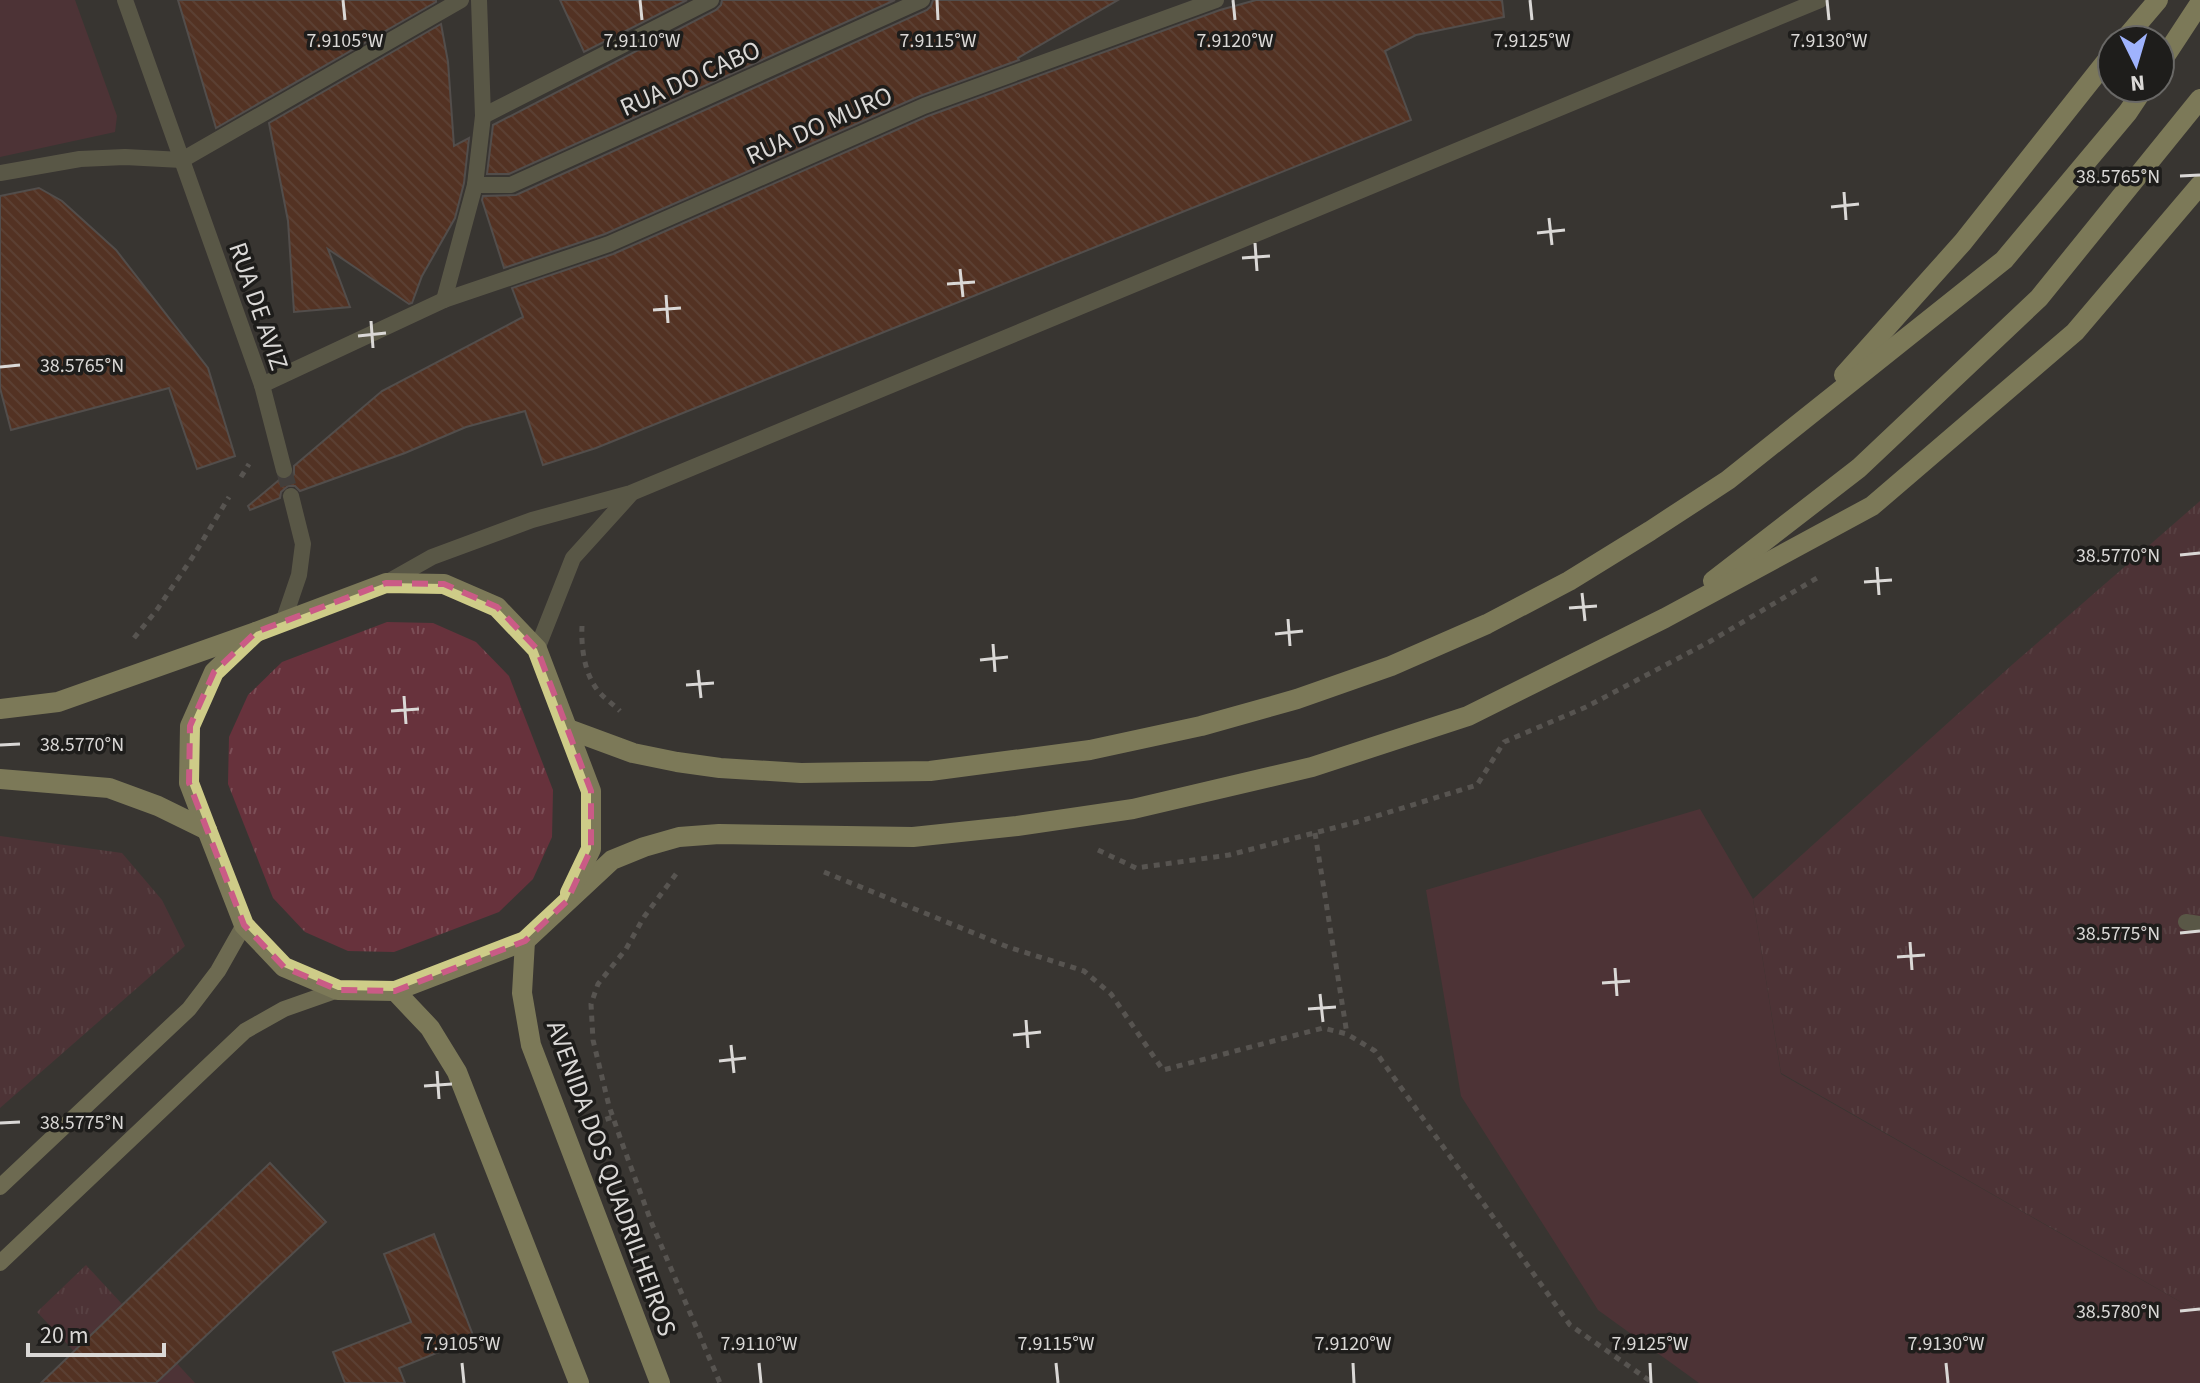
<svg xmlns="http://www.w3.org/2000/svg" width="2200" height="1383" font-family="'Source Sans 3',sans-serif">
<defs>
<pattern id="grass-tufts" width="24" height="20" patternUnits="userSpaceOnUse" patternTransform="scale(2)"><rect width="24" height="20" fill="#67323c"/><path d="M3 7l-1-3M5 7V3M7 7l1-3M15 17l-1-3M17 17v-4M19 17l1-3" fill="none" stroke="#7c4f57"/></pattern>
<pattern id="building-back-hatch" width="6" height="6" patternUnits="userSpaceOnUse" patternTransform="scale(2)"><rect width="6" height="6" fill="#733013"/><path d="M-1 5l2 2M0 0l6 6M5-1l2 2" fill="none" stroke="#864d35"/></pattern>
</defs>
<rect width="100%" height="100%" fill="#383532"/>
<!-- grass -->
<g fill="url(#grass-tufts)">
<path d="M2200,501V1313L1781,1073L1753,899L2013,664Z"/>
<path d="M387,622L433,623L476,642L509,676L553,790L552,837L533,879L499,912L394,952L348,951L305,932L273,898L228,784L229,737L248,695L282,662Z"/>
<path d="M0,836L122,853L162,900L185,946L0,1108Z"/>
<path d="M86,1265L195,1383H104L37,1312Z"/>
</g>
<!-- garden -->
<g fill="#67323c">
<path d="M0,0H75L117,116L115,132L0,157Z"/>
<path d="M1700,809L1753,899L1781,1074L2200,1313V1383H1699L1598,1310L1461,1096L1426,890Z"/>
</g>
<!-- building -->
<g fill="url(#building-back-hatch)" stroke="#716c6a" stroke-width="2">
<path d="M178,0H436V2L216,128Z"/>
<path d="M560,0H687L584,52Z"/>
<path d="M722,0H895L509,174H487L493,125L716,10L721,5Z"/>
<path d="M933,0H1118L1018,58L1019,60L920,96L605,234L504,268L482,200L483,196L516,195L927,10L931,6Z"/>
<path d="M1256,0H1502L1504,17L1416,35L1385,51L1411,120L596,448L543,465L525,411L466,427L405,453L300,491L295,486H288L281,492L280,498L250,510L248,506L279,480L286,481L291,478L294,474V466L382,391L523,317L512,288L613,254L928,116L1220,10Z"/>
<path d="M441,24L448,62L454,146L469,138L464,183L455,218L422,276L412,303L409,304L328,249L350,307L294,312L288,221L269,123Z"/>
<path d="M39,188L62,201L116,250L208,368L235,456L197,469L169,388L11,430L0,388V196Z"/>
<path d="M270,1163L326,1222L156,1383H41Z"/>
<path d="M434,1234L474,1338L399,1368L405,1383H345L333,1352L411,1322L384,1254Z"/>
</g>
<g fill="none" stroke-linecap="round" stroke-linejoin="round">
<!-- street-tunnel -->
<path stroke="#504d4b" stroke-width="16" stroke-dasharray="16 8" stroke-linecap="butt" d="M284,470L291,496"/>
<!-- path -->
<g stroke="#7c7a77" stroke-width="5" stroke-dasharray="6 6" stroke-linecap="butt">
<path d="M241,477L249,464"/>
<path d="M582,626C581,646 584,671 596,688C602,697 613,704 620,711"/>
<path d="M134,638L156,611L192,558L229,497"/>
<path d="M1315,833L1347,1034"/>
<path d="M1098,850L1136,868L1229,855L1357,822L1477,785L1504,742L1586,707L1709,642L1817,578"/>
<path d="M824,872L1008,947L1084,971L1111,994L1163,1070L1323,1028L1347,1034L1375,1051L1570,1325L1653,1383"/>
<path d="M676,874L644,917L626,949L598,984L591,1004L593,1040L609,1106L622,1143L652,1224L720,1383"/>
<path d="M594,1123L613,1117"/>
</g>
<!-- lane -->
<g stroke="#828161" stroke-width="16">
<path d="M386,583L432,557L532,520L631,493L1820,0"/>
<path d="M537,649L573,558L630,495"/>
</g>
<!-- street -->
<g stroke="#828161" stroke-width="16">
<path d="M125,0L262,385L284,470"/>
<path d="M483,116L711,0"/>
<path d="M182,160L461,0"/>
<path d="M0,173L80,159L125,157L182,160"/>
<path d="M475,185H511L922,0"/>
<path d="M444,300L475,185L483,116L479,0"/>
<path d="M262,385L444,300L609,244L924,106L1216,0"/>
<path d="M283,622L299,575L303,544L291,496"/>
<path d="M2186,922L2200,924"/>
</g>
<!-- secondary -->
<g stroke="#adac78" stroke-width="16">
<path d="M0,1187L189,1009L218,971L244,925"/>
<path d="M0,1263L245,1031L284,1009L338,990"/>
</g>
<!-- primary -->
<g stroke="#cecc88" stroke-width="20">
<path d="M2124,40L2158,0"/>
<path d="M2160,64L2200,3"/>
<path d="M1844,375L1963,242L2112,54"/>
<path d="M1713,581L1859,468L2039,298L2200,99"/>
<path d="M256,632L214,672L190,726L189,783L207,830L244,925L284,967L338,990L395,991L525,941L612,860L644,847L679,837L719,834L913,837L1017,826L1133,809L1312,767L1468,716L1665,618L1872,506L2075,332L2200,185"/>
<path d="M0,709L58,702L256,632L386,583L444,584L497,607L537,649L591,791V849L570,893"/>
<path d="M568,729L633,753L677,762L720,768L801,773L930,771L1090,750L1201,726L1297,699L1391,666L1487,624L1569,581L1650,531L1728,480L2004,260L2128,112L2144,88"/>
<path d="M0,779L109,788L158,806L207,830"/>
<path d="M525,941L522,993L531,1045L660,1383"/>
<path d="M395,991L430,1028L457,1072L579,1383"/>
</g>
</g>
<!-- marked area -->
<path d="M0 0H2200V1383H0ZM386,583L444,584L497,607L537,649L591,791V849L567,901L525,941L395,991L338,990L284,967L244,925L189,783L190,726L214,672L256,632Z" fill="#383532" fill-opacity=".55" fill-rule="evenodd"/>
<path fill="none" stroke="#ca5b86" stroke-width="6" stroke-dasharray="16 10" stroke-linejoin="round" d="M386,583L444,584L497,607L537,649L591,791V849L567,901L525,941L395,991L338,990L284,967L244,925L189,783L190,726L214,672L256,632Z"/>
<!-- ticks -->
<path fill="none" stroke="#dad8d6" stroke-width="3" d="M343,0L345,20M640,0L642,20M937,0L938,20M1233,0L1235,20M1530,0L1532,20M1827,0L1829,20M2180,176L2200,175M1844,192L1846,220M1831,207L1859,204M1549,218L1552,245M1537,233L1565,230M1255,243L1257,271M1242,258L1270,256M960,269L963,297M947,284L975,282M666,295L668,323M653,310L681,308M371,321L373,348M358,336L386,333M0,367L20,365M2180,555L2200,553M1877,567L1879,595M1864,582L1892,580M1582,593L1585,621M1569,608L1597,606M1288,619L1290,646M1275,634L1303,631M993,644L995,672M980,660L1008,657M698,670L701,698M686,685L714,683M404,696L406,724M391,711L419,709M0,745L20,744M2180,933L2200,931M1910,942L1912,970M1897,957L1925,955M1615,968L1617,996M1602,983L1630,981M1320,994L1323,1022M1308,1009L1336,1007M1026,1020L1028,1048M1013,1035L1041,1032M731,1045L734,1073M719,1061L746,1058M437,1071L439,1099M424,1086L452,1084M0,1123L20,1122M2180,1311L2200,1309M462,1363L464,1383M759,1363L761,1383M1056,1363L1058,1383M1353,1363L1354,1383M1650,1363L1651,1383M1946,1363L1948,1383"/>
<g text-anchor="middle" stroke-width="7" stroke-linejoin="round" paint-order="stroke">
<!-- street labels -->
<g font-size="26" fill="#dad8d6" stroke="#1e1d1b">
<text transform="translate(690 78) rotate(-24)" y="9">RUA DO CABO</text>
<text transform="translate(819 125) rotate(-24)" y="9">RUA DO MURO</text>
<text transform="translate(259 306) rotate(71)" y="9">RUA DE AVIZ</text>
<text transform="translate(612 1178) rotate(70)" y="9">AVENIDA DOS QUADRILHEIROS</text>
</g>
</g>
<g font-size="20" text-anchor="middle" fill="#dad8d6" stroke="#1e1d1b" stroke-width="7" stroke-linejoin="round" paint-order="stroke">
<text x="345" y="47">7.9105°W</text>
<text x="642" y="47">7.9110°W</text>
<text x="938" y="47">7.9115°W</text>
<text x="1235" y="47">7.9120°W</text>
<text x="1532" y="47">7.9125°W</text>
<text x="1829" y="47">7.9130°W</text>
<text x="2118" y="183">38.5765°N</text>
<text x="82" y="372">38.5765°N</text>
<text x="2118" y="562">38.5770°N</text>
<text x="82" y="751">38.5770°N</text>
<text x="2118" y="940">38.5775°N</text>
<text x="82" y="1129">38.5775°N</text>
<text x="2118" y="1318">38.5780°N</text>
<text x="462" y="1350">7.9105°W</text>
<text x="759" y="1350">7.9110°W</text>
<text x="1056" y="1350">7.9115°W</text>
<text x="1353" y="1350">7.9120°W</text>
<text x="1650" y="1350">7.9125°W</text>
<text x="1946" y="1350">7.9130°W</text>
</g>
<!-- north arrow -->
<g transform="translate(2136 64) rotate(175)"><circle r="38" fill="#1e1d1b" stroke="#696866" stroke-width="2"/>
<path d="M0-6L14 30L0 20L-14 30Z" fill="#9fb3fd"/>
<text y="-12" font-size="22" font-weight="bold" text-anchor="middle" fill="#dad8d6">N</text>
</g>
<!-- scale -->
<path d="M28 1343v12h136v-12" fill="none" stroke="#dad8d6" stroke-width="4"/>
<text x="40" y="1343" font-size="24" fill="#dad8d6" stroke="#1e1d1b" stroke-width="6" paint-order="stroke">20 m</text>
</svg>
